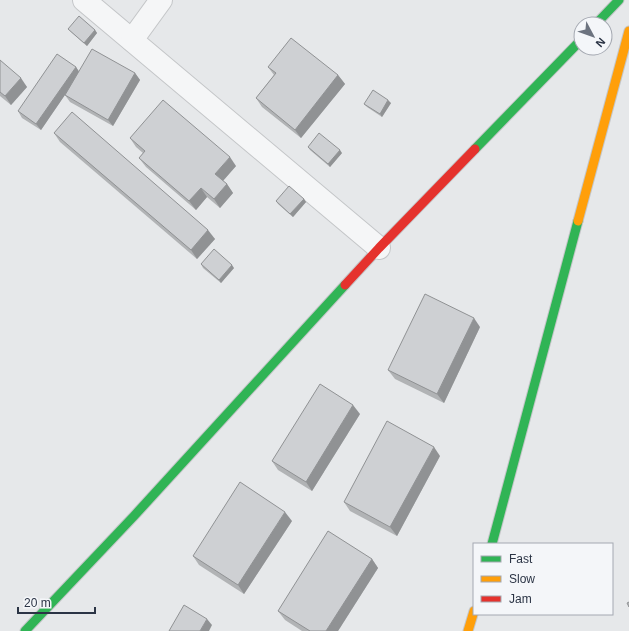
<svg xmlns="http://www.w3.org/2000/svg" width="629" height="631" font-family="Arial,sans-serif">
<rect width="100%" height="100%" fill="#e6e8ea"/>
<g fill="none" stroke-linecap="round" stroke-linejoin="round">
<defs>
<g id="street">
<path d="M84,0L379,248"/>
<path d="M132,40L161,0"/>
</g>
<g id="fast">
<path d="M596,24L619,0"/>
<path d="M475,149L581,40"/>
<path d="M492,544L578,221"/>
<path d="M25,631L134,516L345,285"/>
</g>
<g id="slow">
<path d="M578,221L629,31"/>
<path d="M468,631L474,611"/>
</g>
<path id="jam" d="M345,285L379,248L475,149"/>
</defs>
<!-- street casing -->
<use href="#street" stroke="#c4c6c8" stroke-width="24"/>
<!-- fast casing -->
<use href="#fast" stroke="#c4c6c8" stroke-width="11"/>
<!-- slow casing -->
<use href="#slow" stroke="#c4c6c8" stroke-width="11"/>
<!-- jam casing -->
<use href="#jam" stroke="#c4c6c8" stroke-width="11"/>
<!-- street -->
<use href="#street" stroke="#f5f6f7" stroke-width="22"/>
<!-- fast -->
<use href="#fast" stroke="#30b455" stroke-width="9"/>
<!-- slow -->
<use href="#slow" stroke="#ff9f0a" stroke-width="9"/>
<!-- jam -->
<use href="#jam" stroke="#e5322d" stroke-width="9"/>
</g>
<!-- wall -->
<g fill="#b1b3b5">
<path d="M68,29L95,30L97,33L87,46L71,32Z"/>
<path d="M0,60L27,87L11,105L0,96Z"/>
<path d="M76,67L79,72L135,73L140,80L113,126L70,102L65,95L69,89L41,130L22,118L18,111Z"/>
<path d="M268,67L338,75L345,84L301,138L262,107L256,98L274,75Z"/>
<path d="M391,103L382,117L367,107L364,104Z"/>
<path d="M54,133L215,239L197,259L60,142Z"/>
<path d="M130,138L236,166L223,181L227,184L233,193L220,208L207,197L196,210L146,167L139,158L143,153L136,147Z"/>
<path d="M308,147L342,153L330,167L310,150Z"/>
<path d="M304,199L306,202L293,217L278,204L276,201Z"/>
<path d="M201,264L234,268L221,283L203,268Z"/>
<path d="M480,327L444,403L395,379L388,370Z"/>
<path d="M360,414L312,491L278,470L272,461Z"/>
<path d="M440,456L397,536L350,511L344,502Z"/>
<path d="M292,521L244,594L199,565L193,556Z"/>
<path d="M372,559L378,568L338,631H302L285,620L278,611Z"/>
</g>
<!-- shaded-wall -->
<g fill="#909294">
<path d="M95,30L97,33L87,46L84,43Z"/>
<path d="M76,67L80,73L41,130L36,124Z"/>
<path d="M135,73L140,80L113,126L108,120Z"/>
<path d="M338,75L345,84L301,138L295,130Z"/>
<path d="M21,78L27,87L11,105L5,96Z"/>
<path d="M388,100L391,103L382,117L380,114Z"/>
<path d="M340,150L342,153L330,167L328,164Z"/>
<path d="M230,157L236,166L221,183L215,174Z"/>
<path d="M227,184L233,193L220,208L214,199Z"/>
<path d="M201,188L207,197L196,210L189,201Z"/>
<path d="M304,199L306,202L293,217L290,214Z"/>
<path d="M208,230L215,239L197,259L191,250Z"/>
<path d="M232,265L234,268L221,283L219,280Z"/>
<path d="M474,318L480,327L444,403L437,394Z"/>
<path d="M353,405L360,414L312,491L306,482Z"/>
<path d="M434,447L440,456L397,536L390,527Z"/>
<path d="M285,512L292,521L244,594L238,585Z"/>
<path d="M372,559L378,568L338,631H326Z"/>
<path d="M207,619L212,625L209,631H200Z"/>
</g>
<!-- building -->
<g fill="#ced0d3" stroke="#909294">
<path d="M79,16L95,30L84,43L68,29Z"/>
<path d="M291,38L338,75L295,130L256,98L276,73L268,67Z"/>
<path d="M92,49L135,73L108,120L65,95Z"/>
<path d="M57,54L76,67L36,124L18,111Z"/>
<path d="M0,60L21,78L5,96L0,92Z"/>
<path d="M373,90L388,100L380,114L364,104Z"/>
<path d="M163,100L230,157L215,174L227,184L214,199L201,188L189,201L139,158L145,151L130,138Z"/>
<path d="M72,112L208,230L191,250L54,133Z"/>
<path d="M319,133L340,150L328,164L308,147Z"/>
<path d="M289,186L304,199L290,214L276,201Z"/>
<path d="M214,249L232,265L219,280L201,264Z"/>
<path d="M425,294L474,318L437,394L388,370Z"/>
<path d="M320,384L353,405L306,482L272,461Z"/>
<path d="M387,421L434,447L390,527L344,502Z"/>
<path d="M240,482L285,512L238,585L193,556Z"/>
<path d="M328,531L372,559L326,631H310L278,611Z"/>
<path d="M629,602V607L627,603Z"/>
<path d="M184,605L207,619L200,631H169Z"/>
</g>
<!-- legend -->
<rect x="473" y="543" width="140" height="72" fill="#f4f6f9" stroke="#a4a8b1"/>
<rect x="481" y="556" width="20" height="6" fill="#30b455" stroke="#a4a8b1"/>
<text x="509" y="563" font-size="12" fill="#2b3445">Fast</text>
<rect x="481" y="576" width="20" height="6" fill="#ff9f0a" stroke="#a4a8b1"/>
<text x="509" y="583" font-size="12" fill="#2b3445">Slow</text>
<rect x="481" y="596" width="20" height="6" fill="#e5322d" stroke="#a4a8b1"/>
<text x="509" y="603" font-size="12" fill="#2b3445">Jam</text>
<!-- north arrow -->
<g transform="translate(593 36) rotate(131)"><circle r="19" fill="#f4f6f9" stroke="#a4a8b1"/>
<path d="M0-3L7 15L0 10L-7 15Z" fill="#6c737f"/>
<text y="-6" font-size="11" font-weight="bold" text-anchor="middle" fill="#2b3445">N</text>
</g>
<!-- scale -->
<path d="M18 607v6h77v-6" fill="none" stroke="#2b3445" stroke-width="2"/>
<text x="24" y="607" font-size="12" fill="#2b3445" stroke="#f4f6f9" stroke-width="3" paint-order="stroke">20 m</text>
</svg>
